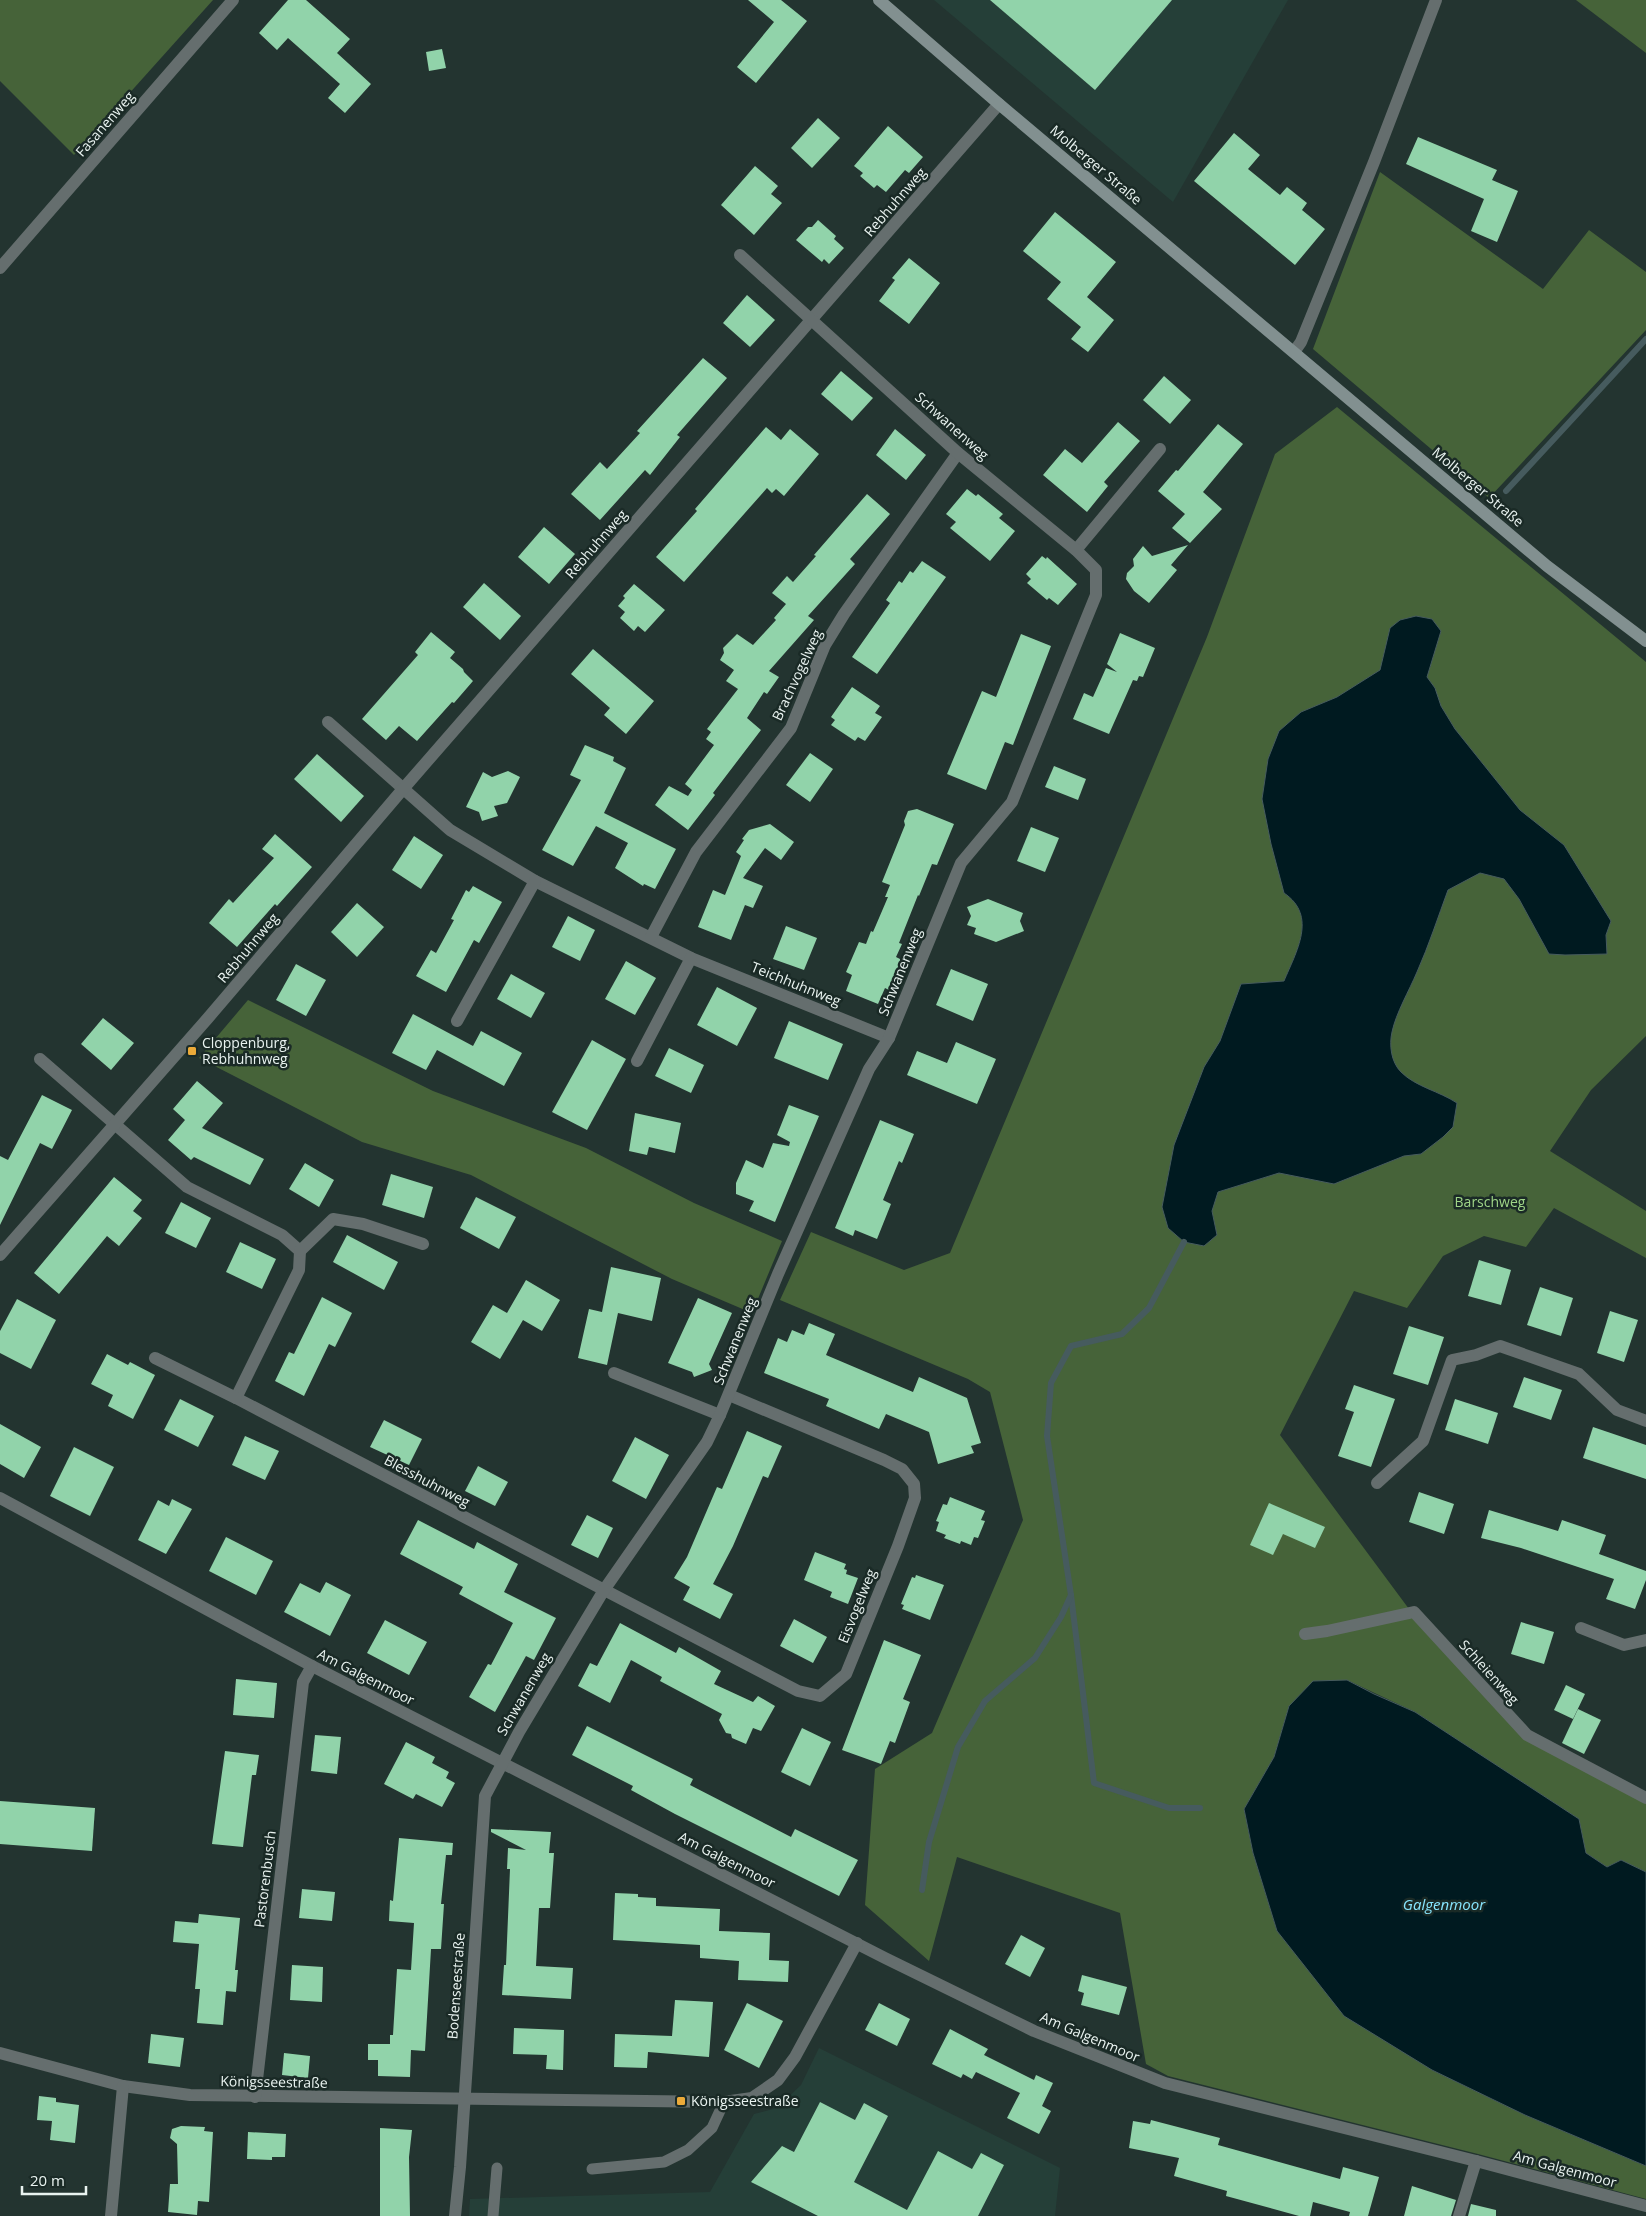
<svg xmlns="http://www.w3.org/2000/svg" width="1646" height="2216" font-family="'Open Sans',sans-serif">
<rect width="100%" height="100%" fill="#233430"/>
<!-- built -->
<g fill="#253f38">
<path d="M934,0H1288L1173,202Z"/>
<path d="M819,2048L1060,2168L1055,2216H469L470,2199L710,2192L754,2114L777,2108L801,2085Z"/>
</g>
<!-- green -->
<g fill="#466339">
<path d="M0,0H213L74,155L0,81Z"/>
<path d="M1576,0H1646V53Z"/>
<path d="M1380,172L1543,289L1589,230L1646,272V330L1489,498L1313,349Z"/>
<path d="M1337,407L1646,662V1036L1591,1090L1550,1151L1646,1211V1258L1554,1208L1526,1247L1484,1236L1443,1256L1407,1308L1354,1291L1280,1435L1409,1609L1524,1736L1646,1801V1872L1621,1860L1607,1867L1586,1853L1578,1819L1415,1712L1347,1680L1289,1706L1274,1757L1244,1809L1253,1853L1277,1931L1432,2070L1525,2115L1646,2166V2199L1478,2154L1168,2076L1146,2064L1120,1913L957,1857L929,1961L865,1905L875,1769L932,1733L1023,1520L990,1392L968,1379L780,1300L811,1232L904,1270L950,1253L1207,637L1275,454Z"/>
<path d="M248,1000L433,1091L586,1148L694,1203L782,1241L752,1313L672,1279L471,1175L362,1142L199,1058Z"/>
</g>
<!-- water -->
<g fill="#001a20" stroke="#465b5e">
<path d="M1416,616L1432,619L1441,631L1427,677L1435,688L1441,706L1455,729L1520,810L1564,845L1611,921L1606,935L1607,954L1565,955L1549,954L1519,899L1504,879L1480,873L1448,890C1438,917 1429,945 1417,972C1409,991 1396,1013 1392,1032C1389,1045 1391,1062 1401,1072C1416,1087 1439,1091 1457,1103L1453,1127L1443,1137L1421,1154L1404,1156L1334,1184L1279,1173L1218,1192L1212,1211L1217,1235L1204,1246L1184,1242L1168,1228L1162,1207L1174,1145L1204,1067L1220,1041L1241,984L1284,981C1296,952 1318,916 1284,893L1271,844L1262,799L1268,759L1279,731L1301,712L1337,697L1380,670L1390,628L1400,620Z"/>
<path d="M1347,1680L1374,1694L1415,1712L1579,1819L1586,1853L1607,1867L1621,1860L1646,1872V2166L1525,2115L1432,2070L1344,2016L1277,1931L1253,1853L1244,1809L1274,1757L1289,1706L1313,1681Z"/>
</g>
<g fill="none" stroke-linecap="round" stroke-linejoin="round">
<!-- stream -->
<g stroke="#465b5e" stroke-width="6">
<path d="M1506,491L1646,339"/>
<path d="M1184,1242L1149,1308L1122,1334L1071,1346L1051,1383L1047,1436L1071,1595L1094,1783L1169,1808H1200"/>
<path d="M922,1890L929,1842L958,1747L985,1701L1035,1658L1061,1617L1071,1595"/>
</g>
</g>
<!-- building -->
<g fill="#91d3aa">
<path d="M288,0H306L350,39L337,53L371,84L345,113L328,98L340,84L288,38L277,50L259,33Z"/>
<path d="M748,0H781L807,21L756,83L737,67L774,22Z"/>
<path d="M990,0H1172L1095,90Z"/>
<path d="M442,49L446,68L429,71L426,52Z"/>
<path d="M818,118L840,138L812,168L791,148Z"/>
<path d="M888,126L923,157L909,173L905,170L886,192L877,185L874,188L860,176L863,173L854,166Z"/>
<path d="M1234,133L1260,155L1248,169L1280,195L1287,187L1307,203L1302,210L1325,229L1295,265L1194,181Z"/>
<path d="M1418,137L1497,170L1492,180L1518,191L1497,242L1471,231L1484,199L1406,164Z"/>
<path d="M755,166L778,186L771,194L782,203L754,235L721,205Z"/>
<path d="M1055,212L1116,262L1087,297L1114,320L1088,352L1071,339L1081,327L1047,299L1061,282L1023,251Z"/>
<path d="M818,220L836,236L834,239L844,248L829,264L824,259L822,262L796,240L808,227H812Z"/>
<path d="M909,258L940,283L909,324L879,301L895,280L892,278Z"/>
<path d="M747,295L775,320L750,347L723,323Z"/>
<path d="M703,358L727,378L677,435L680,437L650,475L645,470L600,520L571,494L600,462L607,469L640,433L637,431Z"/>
<path d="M841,371L873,398L852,421L821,394Z"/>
<path d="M1164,376L1191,400L1170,424L1143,400Z"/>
<path d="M1118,422L1140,441L1104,482L1108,486L1087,512L1043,475L1065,449L1082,463Z"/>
<path d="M1218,424L1243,444L1203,492L1222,509L1190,543L1172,528L1185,514L1158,491L1176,470L1178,471Z"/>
<path d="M766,427L781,440L790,429L819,454L784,496L776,489L772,493L767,488L684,582L656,557L697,511L695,509Z"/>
<path d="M895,429L926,455L906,480L876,455Z"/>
<path d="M967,489L976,496L978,494L1003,514L999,518L1015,531L990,561L950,528L956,522L946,514Z"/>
<path d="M867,494L890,514L850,559L855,564L808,616L814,620L769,671L779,677L767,694L764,692L747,718L761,730L713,793L715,795L688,830L655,805L669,786L688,796L692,790L685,784L714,745L706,739L711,732L707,729L738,689L726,681L734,670L720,660L724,653L723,648L737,634L753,645L776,620L774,618L786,604L772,593L787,576L793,582L816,556L814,555Z"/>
<path d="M544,527L575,554L549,584L518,557Z"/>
<path d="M1188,545L1171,565L1177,570L1149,603L1134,591L1126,579L1127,573L1134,566L1133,559L1143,546L1152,556Z"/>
<path d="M1042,556L1046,559L1047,557L1077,584L1058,605L1049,598L1047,600L1027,583L1031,579L1026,574Z"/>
<path d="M922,561L946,577L877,674L852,657L890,603L886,600L899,581L902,583L910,571L913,573Z"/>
<path d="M484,583L521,616L500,640L463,607Z"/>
<path d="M634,584L665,610L645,632L638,626L634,631L620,618L625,612L618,606L625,598L623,596Z"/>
<path d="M431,632L455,652L450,658L463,669L464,672L473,681L454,703L452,702L417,741L399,726L386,740L362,719L418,655L415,652Z"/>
<path d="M1120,633L1155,648L1143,677L1139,676L1137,681L1133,680L1109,734L1073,719L1084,693L1093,697L1106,668L1117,672L1107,664Z"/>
<path d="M1021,634L1051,646L1013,745L1005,742L986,790L947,774L982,691L996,697Z"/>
<path d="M593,649L654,701L626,734L604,715L610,708L571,674Z"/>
<path d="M852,687L880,706L875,713L882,717L865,741L858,737L855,741L831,725L835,720L831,717Z"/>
<path d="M585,745L614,757L613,761L626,768L604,813L676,849L655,889L644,884L643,886L615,868L628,843L596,826L573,866L542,850L581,780L570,775Z"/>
<path d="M810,753L833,769L810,802L786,785Z"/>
<path d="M317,754L364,796L341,822L294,779Z"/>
<path d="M1054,766L1086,779L1078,800L1045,787Z"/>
<path d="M508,771L520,777L507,803L494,806L498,816L482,821L479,812L466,807L483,772L492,777Z"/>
<path d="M917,809L954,824L937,865L932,864L919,896L918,895L899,943L902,944L896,957L902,960L889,990L885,988L878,1004L846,991L852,975L846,972L859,942L866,944L871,931L873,932L888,897H885L890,885L882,882L905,825L904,821L908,811Z"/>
<path d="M770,824L794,842L781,860L765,848L743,878L763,886L753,908L745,905L731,940L698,927L713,890L725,895L741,856L736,852L744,840L742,839L749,830Z"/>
<path d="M1031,827L1059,838L1045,872L1017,861Z"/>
<path d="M275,834L312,867L277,906L275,904L237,947L209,923L229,899L233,903L274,858L262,849Z"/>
<path d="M414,836L443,855L421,889L392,870Z"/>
<path d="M473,886L502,902L479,943L474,940L446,992L416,976L431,950L436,953L454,920L451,919L466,890L469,892Z"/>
<path d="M988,899L1023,913L1020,921L1024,931L996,942L974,934L976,928L967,925L971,916L967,907Z"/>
<path d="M357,903L384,927L357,957L331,932Z"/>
<path d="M568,916L595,930L580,961L552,947Z"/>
<path d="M786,926L817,938L804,970L773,959Z"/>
<path d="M626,961L656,978L635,1015L605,999Z"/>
<path d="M296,964L326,980L306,1016L276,1000Z"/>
<path d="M951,969L988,984L973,1021L936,1005Z"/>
<path d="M511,974L545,993L531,1018L497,999Z"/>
<path d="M717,987L757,1008L737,1046L697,1025Z"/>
<path d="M413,1014L473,1046L481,1031L522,1053L504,1086L437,1050L426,1070L392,1053Z"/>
<path d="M103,1018L134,1043L111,1070L81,1044Z"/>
<path d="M789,1021L843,1044L828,1080L774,1058Z"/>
<path d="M592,1040L626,1059L587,1130L552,1112Z"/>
<path d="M956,1042L996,1059L977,1104L907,1075L917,1051L947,1063Z"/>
<path d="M669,1048L704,1065L691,1093L655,1076Z"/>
<path d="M197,1081L223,1103L202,1128L264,1159L250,1185L194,1157L191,1160L168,1140L185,1120L173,1109Z"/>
<path d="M42,1095L72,1110L52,1149L40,1143L0,1225V1156L8,1160Z"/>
<path d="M789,1105L819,1116L775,1222L749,1211L754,1201L736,1194V1183L746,1160L763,1168L773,1143L789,1146L790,1142L777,1135Z"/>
<path d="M635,1113L681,1123L675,1153L649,1147L647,1155L629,1151Z"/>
<path d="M880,1120L914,1134L902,1163L899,1161L883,1200L891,1204L877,1239L855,1230L853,1236L835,1228Z"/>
<path d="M305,1163L334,1180L319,1207L289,1189Z"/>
<path d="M391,1174L433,1187L424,1218L382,1205Z"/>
<path d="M114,1177L142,1200L133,1211L142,1218L119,1246L107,1236L59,1294L34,1273Z"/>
<path d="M476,1197L516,1217L499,1249L460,1228Z"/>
<path d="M181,1202L211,1218L196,1248L165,1233Z"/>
<path d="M347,1235L398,1262L384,1290L333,1262Z"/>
<path d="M240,1242L276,1259L262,1289L226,1272Z"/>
<path d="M1479,1260L1511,1270L1501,1305L1468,1296Z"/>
<path d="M611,1267L661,1278L652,1321L618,1313L607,1365L578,1358L589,1309L602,1312Z"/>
<path d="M526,1280L560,1300L542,1331L523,1320L500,1359L471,1342L493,1305L507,1313Z"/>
<path d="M1540,1287L1573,1298L1561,1336L1527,1325Z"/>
<path d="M322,1297L352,1313L335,1347L329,1344L304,1396L275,1381L289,1352L294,1354Z"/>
<path d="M698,1298L732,1313L709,1364L712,1370L694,1377L692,1372L668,1363Z"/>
<path d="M17,1299L56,1320L31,1369L0,1353V1331Z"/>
<path d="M1610,1311L1638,1320L1624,1362L1597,1353Z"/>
<path d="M809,1323L835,1334L826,1355L913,1392L919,1377L967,1398L981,1443L971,1446L974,1453L938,1464L929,1432L886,1414L879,1429L826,1406L829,1399L764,1373L778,1338L787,1342L792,1330L804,1335Z"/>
<path d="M1409,1326L1444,1337L1428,1385L1393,1374Z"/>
<path d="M107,1354L128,1365L130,1362L155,1375L133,1419L108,1406L113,1395L91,1384Z"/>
<path d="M1524,1377L1562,1390L1551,1420L1513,1407Z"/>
<path d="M1354,1385L1395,1399L1371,1467L1338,1456L1354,1412L1345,1409Z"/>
<path d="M180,1399L214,1416L198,1447L164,1430Z"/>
<path d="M1455,1399L1498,1413L1488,1444L1445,1430Z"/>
<path d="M384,1420L422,1439L409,1465L370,1447Z"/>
<path d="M0,1424L41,1447L24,1478L0,1464Z"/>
<path d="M1593,1427L1646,1445V1479L1583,1458Z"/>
<path d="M747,1431L782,1446L768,1478L763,1476L733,1546L713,1584L733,1594L720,1619L683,1600L690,1587L674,1578L687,1557L717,1487L722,1489Z"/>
<path d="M245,1436L279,1451L265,1480L232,1465Z"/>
<path d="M635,1437L669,1455L646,1499L612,1481Z"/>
<path d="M74,1447L114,1467L90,1516L50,1496Z"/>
<path d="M478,1466L508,1482L495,1506L465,1491Z"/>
<path d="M1419,1492L1454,1504L1444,1534L1409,1522Z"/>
<path d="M950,1497L985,1511L981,1520L985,1521L978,1538L974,1537L971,1545L961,1541L960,1544L944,1538L946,1535L936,1531L939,1522L936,1521L943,1504L947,1505Z"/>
<path d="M172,1499L192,1509L166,1554L138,1540L158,1500L169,1506Z"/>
<path d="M1269,1503L1325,1527L1315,1548L1283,1534L1273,1555L1250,1545Z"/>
<path d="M1489,1510L1558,1531L1562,1520L1606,1535L1599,1554L1646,1571V1580L1635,1609L1606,1599L1614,1579L1521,1548L1481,1538Z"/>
<path d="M587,1515L613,1528L598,1558L571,1545Z"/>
<path d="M418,1520L474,1549L477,1542L518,1564L504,1592L556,1618L534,1660L526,1656L495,1712L469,1697L488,1664L491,1665L513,1623L459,1594L463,1587L400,1554Z"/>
<path d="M226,1537L273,1561L256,1595L209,1571Z"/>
<path d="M815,1552L846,1564L844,1569L847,1570L846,1574L858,1578L848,1604L830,1597L832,1592L804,1580Z"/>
<path d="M916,1575L944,1585L930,1620L902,1609L904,1605L901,1604L912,1577L915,1578Z"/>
<path d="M326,1582L351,1595L330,1636L284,1612L300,1583L320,1593Z"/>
<path d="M794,1619L827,1637L813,1663L780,1646Z"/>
<path d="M385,1620L427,1642L409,1675L367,1653Z"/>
<path d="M1521,1622L1554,1632L1544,1664L1511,1654Z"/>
<path d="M620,1623L676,1653L679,1647L721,1671L714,1684L753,1702L758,1696L775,1706L761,1731L753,1728L746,1744L732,1738L731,1734L726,1733L719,1720L722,1714L660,1681L662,1677L631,1660L610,1703L578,1686L590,1663L597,1666Z"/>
<path d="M884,1640L921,1655L903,1699L910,1702L895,1743L890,1741L881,1764L842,1750Z"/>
<path d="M236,1679L277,1683L274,1718L233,1715Z"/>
<path d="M1566,1685L1585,1694L1573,1719L1554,1710Z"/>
<path d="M1578,1709L1601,1720L1584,1754L1562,1743Z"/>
<path d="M587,1726L693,1779L690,1785L791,1837L795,1829L858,1860L839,1896L675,1814L631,1790L633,1786L572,1755Z"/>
<path d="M802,1728L831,1742L810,1786L781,1772Z"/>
<path d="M315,1735L341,1737L337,1774L311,1771Z"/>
<path d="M406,1742L435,1757L432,1763L449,1772L446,1778L455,1783L442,1807L416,1794L413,1799L384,1784Z"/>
<path d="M225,1751L259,1755L256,1775H252L243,1847L212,1844Z"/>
<path d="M0,1801L95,1808L92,1851L0,1844Z"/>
<path d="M491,1829L551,1832L549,1853H554L550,1908H539L536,1966L573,1968L571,1999L502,1995L504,1965H506L510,1869H507L508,1848L526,1850L491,1832Z"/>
<path d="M399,1838L453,1843L452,1855H446L441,1904H444L441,1949H431L425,2051L411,2050L410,2077L378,2076V2060H368V2044H390V2035H393L397,1969L411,1970L414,1923L389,1921L390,1900L393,1901Z"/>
<path d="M302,1889L335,1892L332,1921L299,1918Z"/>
<path d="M615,1893L638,1894V1897L656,1898V1906L720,1909L719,1931L770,1933L769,1960L789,1961L788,1982L738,1980L739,1961L700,1958V1945L613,1940Z"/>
<path d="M199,1914L240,1918L235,1970H238L236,1992L226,1991L223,2025L197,2023L200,1989H195L199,1944L173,1942L175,1921L198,1923Z"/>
<path d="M1021,1935L1045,1948L1030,1977L1005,1964Z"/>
<path d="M292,1965L323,1967L322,2002L290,2000Z"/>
<path d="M1082,1975L1127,1987L1119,2015L1081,2005L1084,1993L1078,1991Z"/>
<path d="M675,2000L713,2002L709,2057L648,2052L647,2068L614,2067L615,2034L672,2036Z"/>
<path d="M747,2003L783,2021L759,2068L724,2050Z"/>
<path d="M879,2003L910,2019L897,2046L865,2030Z"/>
<path d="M514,2028L564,2030L563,2070L546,2069L547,2055L513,2054Z"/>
<path d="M950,2029L988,2049L984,2055L1034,2080L1036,2075L1053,2083L1042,2106L1051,2111L1039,2134L1007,2118L1020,2093L976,2072L972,2079L963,2074L961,2078L932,2064Z"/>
<path d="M151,2034L184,2038L180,2067L148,2063Z"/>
<path d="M284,2053L310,2056L308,2078L282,2075Z"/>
<path d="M39,2096L56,2098V2102L79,2105L75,2143L50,2140L52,2121L37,2120Z"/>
<path d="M820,2102L855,2120L864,2103L888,2116L854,2182L907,2210L938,2151L972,2169L981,2153L1004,2165L978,2216H818L751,2182L782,2146L794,2152Z"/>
<path d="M1151,2120L1220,2138L1218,2145L1340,2179L1343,2167L1379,2177L1368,2216H1349L1350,2212L1313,2202L1310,2216H1299L1226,2196L1227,2191L1174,2176L1179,2158L1129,2148L1133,2121L1150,2124Z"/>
<path d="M181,2126L205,2127L204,2131L213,2132L209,2202L198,2201L197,2215L168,2212L170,2184H178L177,2144L170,2138L172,2129Z"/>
<path d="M380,2128L412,2130L409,2157L410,2216H380Z"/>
<path d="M248,2132L286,2134L285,2157H272V2160L247,2159Z"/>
<path d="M1412,2186L1456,2200L1451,2216H1404Z"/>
<path d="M1471,2204L1496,2210V2216H1468Z"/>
</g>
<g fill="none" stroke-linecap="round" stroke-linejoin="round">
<!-- lane -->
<g stroke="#656e6e" stroke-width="11">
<path d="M592,2169L664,2162L688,2150L712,2128L724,2102"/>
<path d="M493,2216L497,2168"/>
</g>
<!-- street -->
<g stroke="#656e6e" stroke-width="12">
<path d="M0,268L233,0"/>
<path d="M1294,352L1301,342L1374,162L1436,0"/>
<path d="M1076,550L1160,449"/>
<path d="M328,722L450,830L535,881L691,958L889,1038"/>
<path d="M651,937L696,852L791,728L825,645L844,614L958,453"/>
<path d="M457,1021L535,881"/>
<path d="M40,1059L187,1187L282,1235L300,1251L299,1270L236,1398L798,1691L820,1696L846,1674L898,1546L915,1498L914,1484L902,1469L884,1460L729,1395"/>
<path d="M637,1061L691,958"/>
<path d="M300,1251L333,1219L363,1224L423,1244"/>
<path d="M0,1255L208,1018L403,789L999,104"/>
<path d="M155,1358L236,1398"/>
<path d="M614,1373L720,1415"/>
<path d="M1377,1483L1423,1441L1452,1360L1476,1355L1500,1346L1579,1374L1617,1410L1646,1421"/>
<path d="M0,1498L312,1666L885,1958L1034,2031L1165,2083L1476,2161L1646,2206"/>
<path d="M1581,1628L1624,1645L1646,1640"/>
<path d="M1305,1634L1327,1631L1414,1612L1527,1735L1646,1798"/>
<path d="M0,2053L123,2086L190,2095L724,2102L752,2098L778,2080L795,2057L857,1943"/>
<path d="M255,2097L303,1682L312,1666"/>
<path d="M111,2216L123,2086"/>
<path d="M455,2216L460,2167L485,1796L519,1732L604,1590L707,1442L720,1415L778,1274L869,1069L889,1038L961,863L1012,802L1096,595V570L1076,550L958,453L740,255"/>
<path d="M1459,2216L1476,2161"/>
</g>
<!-- secondary -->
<path stroke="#829090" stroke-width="12" d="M879,0L999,104L1547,566L1646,641"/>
</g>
<!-- markers -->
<g fill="#ebaa39" stroke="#1a2a26" stroke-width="2">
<rect x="187" y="1046" width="10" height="10" rx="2.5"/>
<rect x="676" y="2096" width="10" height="10" rx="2.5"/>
</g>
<g text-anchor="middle" stroke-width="5" stroke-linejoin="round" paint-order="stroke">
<!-- street labels -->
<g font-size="14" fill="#e9f3f0" stroke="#1a2a26">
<text transform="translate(105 124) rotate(-49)" y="5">Fasanenweg</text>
<text transform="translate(1096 165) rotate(40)" y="5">Molberger Straße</text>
<text transform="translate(895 202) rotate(-49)" y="5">Rebhuhnweg</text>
<text transform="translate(952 426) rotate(42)" y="5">Schwanenweg</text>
<text transform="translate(1478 487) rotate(40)" y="5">Molberger Straße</text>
<text transform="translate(596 544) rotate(-49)" y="5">Rebhuhnweg</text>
<text transform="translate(797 675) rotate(-65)" y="5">Brachvogelweg</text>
<text transform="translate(248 948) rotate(-50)" y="5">Rebhuhnweg</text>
<text transform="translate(900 972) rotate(-68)" y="5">Schwanenweg</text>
<text transform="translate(796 984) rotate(22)" y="5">Teichhuhnweg</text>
<text transform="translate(735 1341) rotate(-68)" y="5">Schwanenweg</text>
<text transform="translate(427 1481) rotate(28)" y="5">Blesshuhnweg</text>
<text transform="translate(857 1606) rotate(-68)" y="5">Eisvogelweg</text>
<text transform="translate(1489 1672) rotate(48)" y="5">Schleienweg</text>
<text transform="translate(366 1677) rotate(27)" y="5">Am Galgenmoor</text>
<text transform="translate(524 1694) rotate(-60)" y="5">Schwanenweg</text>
<text transform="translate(727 1860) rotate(27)" y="5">Am Galgenmoor</text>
<text transform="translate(265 1879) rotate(-83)" y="5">Pastorenbusch</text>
<text transform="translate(456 1986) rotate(-86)" y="5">Bodenseestraße</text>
<text transform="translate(1090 2037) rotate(23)" y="5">Am Galgenmoor</text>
<text transform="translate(274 2082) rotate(1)" y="5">Königsseestraße</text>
<text transform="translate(1565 2169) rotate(15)" y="5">Am Galgenmoor</text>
</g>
<!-- poi labels -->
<g font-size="14" fill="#e9f3f0" stroke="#1a2a26" text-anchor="start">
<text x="202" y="1048">Cloppenburg,<tspan x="202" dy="16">Rebhuhnweg</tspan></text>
<text x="691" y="2106">Königsseestraße</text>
</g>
<!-- park labels -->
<g font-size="14" fill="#9fd587" stroke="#1a2a26">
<text x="1490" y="1207">Barschweg</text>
</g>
<!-- water labels -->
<g font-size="15" font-style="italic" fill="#88e6fe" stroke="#1a2a26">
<text x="1444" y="1910">Galgenmoor</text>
</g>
</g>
<!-- scale -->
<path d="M22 2186v8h64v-8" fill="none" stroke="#e9f3f0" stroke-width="2.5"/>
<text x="30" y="2186" font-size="15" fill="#e9f3f0" stroke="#1a2a26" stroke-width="4" paint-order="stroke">20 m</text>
</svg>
